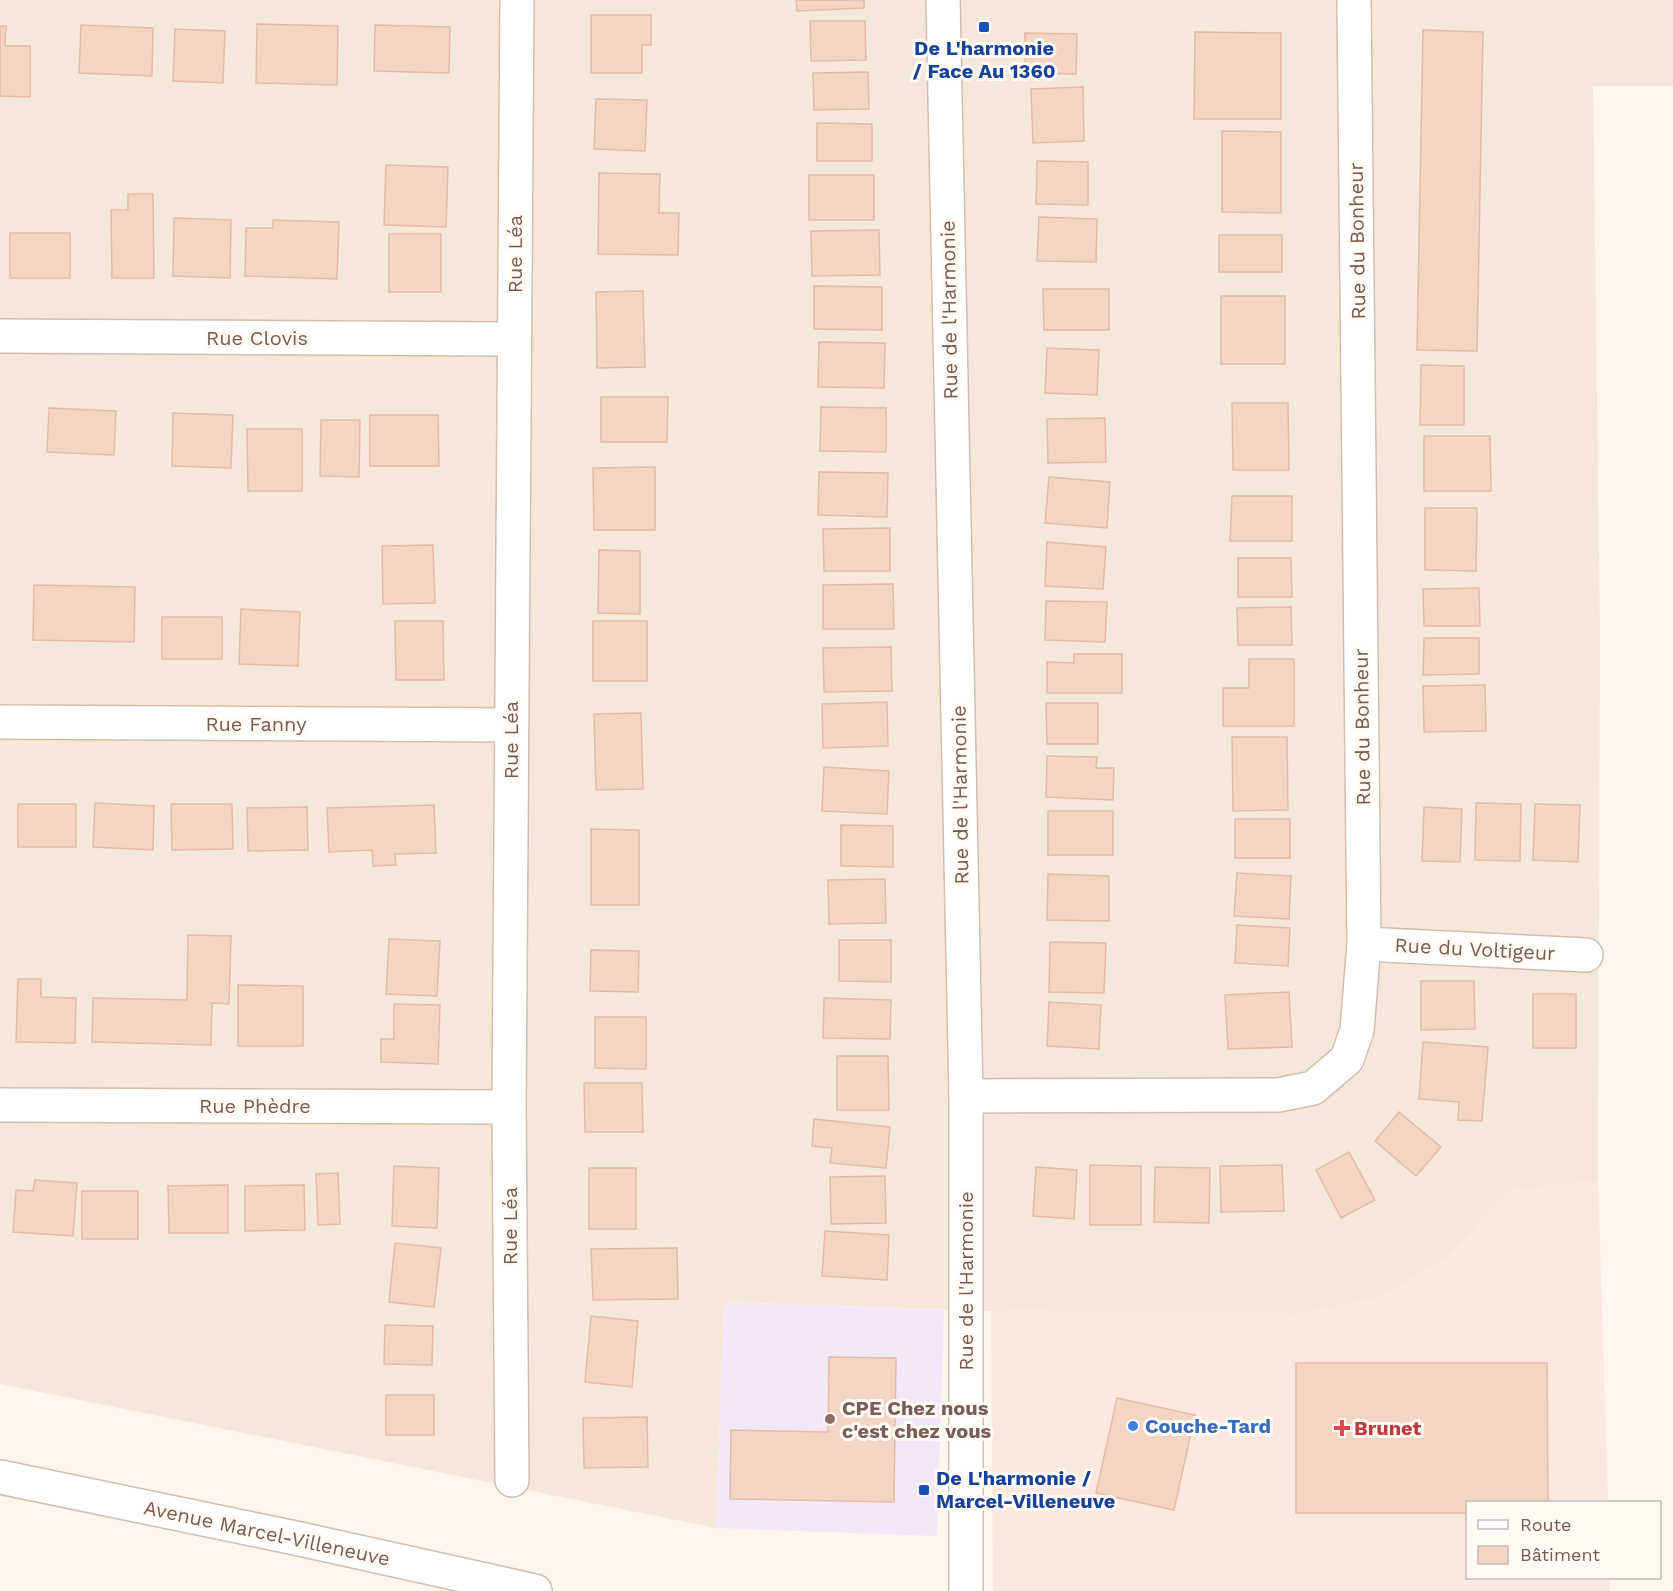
<svg xmlns="http://www.w3.org/2000/svg" width="1673" height="1591" font-family="'Work Sans',sans-serif">
<rect width="100%" height="100%" fill="#fdf6ec"/>
<!-- residential -->
<path fill="#f5e8da" d="M0,0H1673V86H1593L1600,633L1598,1182L1512,1188L1446,1259L1378,1299L1296,1314L991,1311L724,1302L716,1528L0,1384Z"/>
<!-- commercial -->
<path fill="#fde8e0" d="M1598,1182L1608,1502H1468V1578H1610V1591H993L991,1311L1296,1314L1378,1299L1446,1259L1512,1188Z"/>
<!-- education -->
<path fill="#f3e8fa" d="M724,1302L944,1310L937,1536L716,1528Z"/>
<!-- building -->
<g fill="#f3d5c3" stroke="#e6bba3" stroke-width="1.5">
<path d="M796,0H864V8L797,11Z"/>
<path d="M591,15H651V45H642V73H591Z"/>
<path d="M810,21H865L866,60L811,61Z"/>
<path d="M257,24L338,26L337,85L256,83Z"/>
<path d="M81,25L153,28L152,76L79,73Z"/>
<path d="M375,25L450,27L449,73L374,71Z"/>
<path d="M0,26H6L5,46H30V97L0,96Z"/>
<path d="M175,29L225,31L223,83L173,81Z"/>
<path d="M1423,30L1483,32L1477,351L1417,350Z"/>
<path d="M1195,32L1281,33V119H1194Z"/>
<path d="M1025,33L1077,34L1076,74L1025,73Z"/>
<path d="M868,72L869,109L814,110L813,73Z"/>
<path d="M1083,87L1084,141L1033,143L1031,89Z"/>
<path d="M596,99L647,100L645,151L594,149Z"/>
<path d="M817,123L872,124V161H817Z"/>
<path d="M1222,131L1281,132V213L1222,212Z"/>
<path d="M1037,161L1088,162V205L1036,204Z"/>
<path d="M386,165L448,167L446,227L384,225Z"/>
<path d="M599,173L660,174L659,213H679L678,255L598,254Z"/>
<rect x="809" y="175" width="65" height="45"/>
<path d="M128,194H153L154,278H112L111,210H128Z"/>
<path d="M1039,217L1097,219L1096,262L1037,261Z"/>
<path d="M174,218L231,220L230,278L173,276Z"/>
<path d="M273,220L339,222L337,279L245,276L246,228H273Z"/>
<path d="M879,230L880,275L812,276L811,231Z"/>
<rect x="10" y="233" width="60" height="45"/>
<rect x="389" y="234" width="52" height="58"/>
<rect x="1219" y="235" width="63" height="37"/>
<path d="M814,286L882,287V330L814,329Z"/>
<path d="M1043,289H1109V330H1044Z"/>
<path d="M643,291L645,367L597,368L596,292Z"/>
<rect x="1221" y="296" width="64" height="68"/>
<path d="M819,342L885,343L884,388L818,387Z"/>
<path d="M1047,348L1099,350L1097,395L1045,393Z"/>
<path d="M1421,365L1464,366V425H1420Z"/>
<path d="M601,397H668L667,442H601Z"/>
<path d="M1232,403H1288L1289,470H1233Z"/>
<path d="M821,407L886,408V452L820,451Z"/>
<path d="M49,408L116,411L114,455L47,452Z"/>
<path d="M173,413L233,415L231,468L172,466Z"/>
<path d="M370,415H438L439,466H370Z"/>
<path d="M1105,418L1106,462L1048,463L1047,419Z"/>
<path d="M321,420H360L359,477L320,476Z"/>
<path d="M247,429H302V491H248Z"/>
<path d="M1424,436H1490L1491,491H1424Z"/>
<path d="M655,467V530H594L593,468Z"/>
<path d="M819,472L888,473L887,517L818,515Z"/>
<path d="M1049,477L1110,482L1107,528L1045,523Z"/>
<path d="M1232,496H1292V541H1230Z"/>
<path d="M1425,508H1477L1476,571L1425,570Z"/>
<path d="M890,528V571H824L823,529Z"/>
<path d="M1047,542L1106,547L1103,589L1045,586Z"/>
<path d="M433,545L435,603L383,604L382,546Z"/>
<path d="M599,550L640,551V614L598,613Z"/>
<path d="M1238,558H1291L1292,597H1238Z"/>
<path d="M893,584L894,629H823V585Z"/>
<path d="M34,585L135,587L134,642L33,640Z"/>
<path d="M1479,588L1480,626H1424L1423,589Z"/>
<path d="M1046,601L1107,602L1105,642L1045,640Z"/>
<path d="M1291,607L1292,645H1238L1237,608Z"/>
<path d="M241,609L300,612L298,666L239,664Z"/>
<rect x="162" y="617" width="60" height="42"/>
<path d="M395,621H443L444,680H396Z"/>
<rect x="593" y="621" width="54" height="60"/>
<path d="M1424,638H1479V674L1423,675Z"/>
<path d="M891,647L892,691L824,692L823,648Z"/>
<path d="M1074,654H1122V693H1047V662L1074,663Z"/>
<path d="M1249,659H1294V726H1223V688H1249Z"/>
<path d="M1485,685L1486,731L1424,732L1423,686Z"/>
<path d="M887,702L888,746L823,748L822,704Z"/>
<path d="M1046,703H1098V744H1047Z"/>
<path d="M641,713L643,789L596,790L594,714Z"/>
<path d="M1232,737H1287L1288,810L1233,811Z"/>
<path d="M1047,756L1097,757L1096,768H1114L1113,800L1046,797Z"/>
<path d="M824,767L889,771L887,814L822,811Z"/>
<path d="M95,803L154,806L153,850L93,847Z"/>
<path d="M1476,803L1521,804L1520,861L1475,860Z"/>
<rect x="18" y="804" width="58" height="43"/>
<path d="M171,804H232L233,849L172,850Z"/>
<path d="M1535,804L1580,805L1578,862L1533,860Z"/>
<path d="M434,805L436,853L395,854L396,865L373,866L372,850L329,852L327,808Z"/>
<path d="M307,807L308,850L248,851L247,808Z"/>
<path d="M1424,807L1462,809L1460,862L1422,861Z"/>
<rect x="1048" y="811" width="65" height="44"/>
<rect x="1235" y="819" width="55" height="39"/>
<path d="M841,825L893,826V867L841,866Z"/>
<path d="M591,829L639,830V905H591Z"/>
<path d="M1237,873L1291,876L1289,919L1234,916Z"/>
<path d="M1048,874L1109,876V921L1047,920Z"/>
<path d="M885,879L886,923L829,924L828,880Z"/>
<path d="M1237,925L1290,928L1288,966L1235,963Z"/>
<path d="M188,935L231,936L229,1004L212,1003L211,1045L92,1042L93,998L187,1000Z"/>
<path d="M389,939L440,941L437,996L386,994Z"/>
<path d="M839,940H891V982L839,981Z"/>
<path d="M1050,942L1106,943L1104,993L1049,992Z"/>
<path d="M591,950L639,951L638,992L590,991Z"/>
<path d="M18,979H41V997L76,998L75,1043L16,1042Z"/>
<path d="M1421,981H1474L1475,1029L1421,1030Z"/>
<path d="M238,985L303,986V1046H238Z"/>
<path d="M1289,992L1292,1047L1228,1049L1225,995Z"/>
<rect x="1533" y="994" width="43" height="54"/>
<path d="M824,998L891,1000L890,1039L823,1038Z"/>
<path d="M1049,1002L1101,1005L1099,1049L1047,1046Z"/>
<path d="M394,1004L440,1005L438,1064L381,1062V1039H394Z"/>
<path d="M595,1017H646V1069L595,1068Z"/>
<path d="M1423,1042L1488,1047L1482,1121L1458,1120L1459,1102L1419,1099Z"/>
<path d="M837,1056H888L889,1110H837Z"/>
<path d="M584,1083H642L643,1132H585Z"/>
<path d="M1399,1112L1441,1147L1416,1176L1375,1141Z"/>
<path d="M814,1119L890,1127L886,1168L830,1163L832,1148L812,1146Z"/>
<path d="M1349,1152L1375,1200L1341,1218L1316,1170Z"/>
<path d="M1090,1165L1141,1166V1225H1090Z"/>
<path d="M1282,1165L1284,1211L1221,1212L1220,1166Z"/>
<path d="M394,1166L439,1168L437,1228L392,1226Z"/>
<path d="M1036,1167L1077,1170L1074,1219L1033,1216Z"/>
<path d="M1155,1167L1210,1168L1209,1223L1154,1222Z"/>
<rect x="589" y="1168" width="47" height="61"/>
<path d="M338,1173L340,1224L318,1225L316,1174Z"/>
<path d="M885,1176L886,1223L831,1224L830,1177Z"/>
<path d="M35,1180L77,1183L73,1236L13,1232L16,1190L33,1191Z"/>
<path d="M228,1185V1233H169L168,1186Z"/>
<path d="M304,1185L305,1230L245,1231V1186Z"/>
<rect x="82" y="1191" width="56" height="48"/>
<path d="M825,1231L889,1235L887,1280L822,1276Z"/>
<path d="M395,1243L441,1248L434,1307L389,1302Z"/>
<path d="M677,1248L678,1299L593,1300L591,1249Z"/>
<path d="M591,1316L638,1321L632,1387L585,1382Z"/>
<path d="M385,1325L433,1326L432,1365L384,1364Z"/>
<path d="M829,1357L896,1358L894,1502L730,1499L731,1430L828,1432Z"/>
<path d="M1296,1363H1547L1548,1502H1468V1513H1296Z"/>
<rect x="386" y="1395" width="48" height="40"/>
<path d="M1117,1398L1195,1415L1174,1510L1096,1493Z"/>
<path d="M647,1417L648,1467L584,1468L583,1418Z"/>
</g>
<g fill="none" stroke-linecap="round" stroke-linejoin="round">
<defs>
<g id="minor">
<path d="M943,0L966,1096V1591"/>
<path d="M0,336L514,339"/>
<path d="M0,722L511,725"/>
<path d="M1364,944L1586,955"/>
<path d="M966,1096L1278,1095L1313,1088L1347,1059L1357,1030L1364,944L1354,0"/>
<path d="M0,1105L509,1107"/>
<path d="M0,1477L300,1539L535,1591"/>
<path d="M512,1480L509,1107L517,0"/>
</g>
</defs>
<!-- minor casing -->
<use href="#minor" stroke="#d1beb0" stroke-width="36"/>
<!-- minor -->
<use href="#minor" stroke="#fff" stroke-width="33"/>
</g>
<!-- markers -->
<g fill="#1a4fb4" stroke="#fffaf3" stroke-width="2">
<rect x="978" y="21" width="12" height="12" rx="3"/>
<rect x="918" y="1484" width="12" height="12" rx="3"/>
</g>
<circle fill="#8d6e63" stroke="#fffaf3" stroke-width="2" cx="830" cy="1419" r="6"/>
<circle fill="#3f7fe0" stroke="#fffaf3" stroke-width="2" cx="1133" cy="1426" r="6"/>
<path fill="#e0444e" stroke="#fffaf3" stroke-width="2" d="M1339 1419h6v6h6v6h-6v6h-6v-6h-6v-6h6z"/>
<g text-anchor="middle" stroke-width="6" stroke-linejoin="round" paint-order="stroke">
<!-- transit labels -->
<g font-size="20" font-weight="bold" fill="#164399" stroke="#fffaf3">
<text x="984" y="55">De L'harmonie<tspan x="984" dy="23">/ Face Au 1360</tspan></text>
<text x="936" y="1485" text-anchor="start">De L'harmonie /<tspan x="936" dy="23">Marcel-Villeneuve</tspan></text>
</g>
<!-- street labels -->
<g font-size="20" fill="#7a5c4d" stroke="#fffaf3">
<text transform="translate(1357 241) rotate(-91)" y="7">Rue du Bonheur</text>
<text transform="translate(515 254) rotate(-90)" y="7">Rue Léa</text>
<text transform="translate(949 310) rotate(-91)" y="7">Rue de l'Harmonie</text>
<text x="257" y="345">Rue Clovis</text>
<text x="256" y="731">Rue Fanny</text>
<text transform="translate(1362 727) rotate(-91)" y="7">Rue du Bonheur</text>
<text transform="translate(511 740) rotate(-90)" y="7">Rue Léa</text>
<text transform="translate(960 795) rotate(-91)" y="7">Rue de l'Harmonie</text>
<text transform="translate(1475 949) rotate(3)" y="7">Rue du Voltigeur</text>
<text x="255" y="1113">Rue Phèdre</text>
<text transform="translate(510 1226) rotate(-90)" y="7">Rue Léa</text>
<text transform="translate(966 1281) rotate(-90)" y="7">Rue de l'Harmonie</text>
<text transform="translate(267 1533) rotate(12)" y="7">Avenue Marcel-Villeneuve</text>
</g>
<!-- education labels -->
<g font-size="20" font-weight="bold" fill="#785e54" stroke="#fffaf3" text-anchor="start">
<text x="842" y="1415">CPE Chez nous<tspan x="842" dy="23">c'est chez vous</tspan></text>
</g>
<!-- shop labels -->
<g font-size="20" font-weight="bold" fill="#366cbe" stroke="#fffaf3" text-anchor="start">
<text x="1145" y="1433">Couche-Tard</text>
</g>
<!-- health labels -->
<g font-size="20" font-weight="bold" fill="#be3a42" stroke="#fffaf3" text-anchor="start">
<text x="1354" y="1435">Brunet</text>
</g>
</g>
<!-- legend -->
<rect x="1466" y="1501" width="195" height="78" fill="#fffaf3" stroke="#cabbb1" stroke-width="1.5"/>
<rect x="1478" y="1520" width="30" height="9" fill="#ffffff" stroke="#cabbb1" stroke-width="1.5"/>
<text x="1520" y="1531" font-size="18" fill="#7a5c4d">Route</text>
<rect x="1478" y="1546" width="30" height="18" fill="#f3d5c3" stroke="#cabbb1" stroke-width="1.5"/>
<text x="1520" y="1561" font-size="18" fill="#7a5c4d">Bâtiment</text>
</svg>
